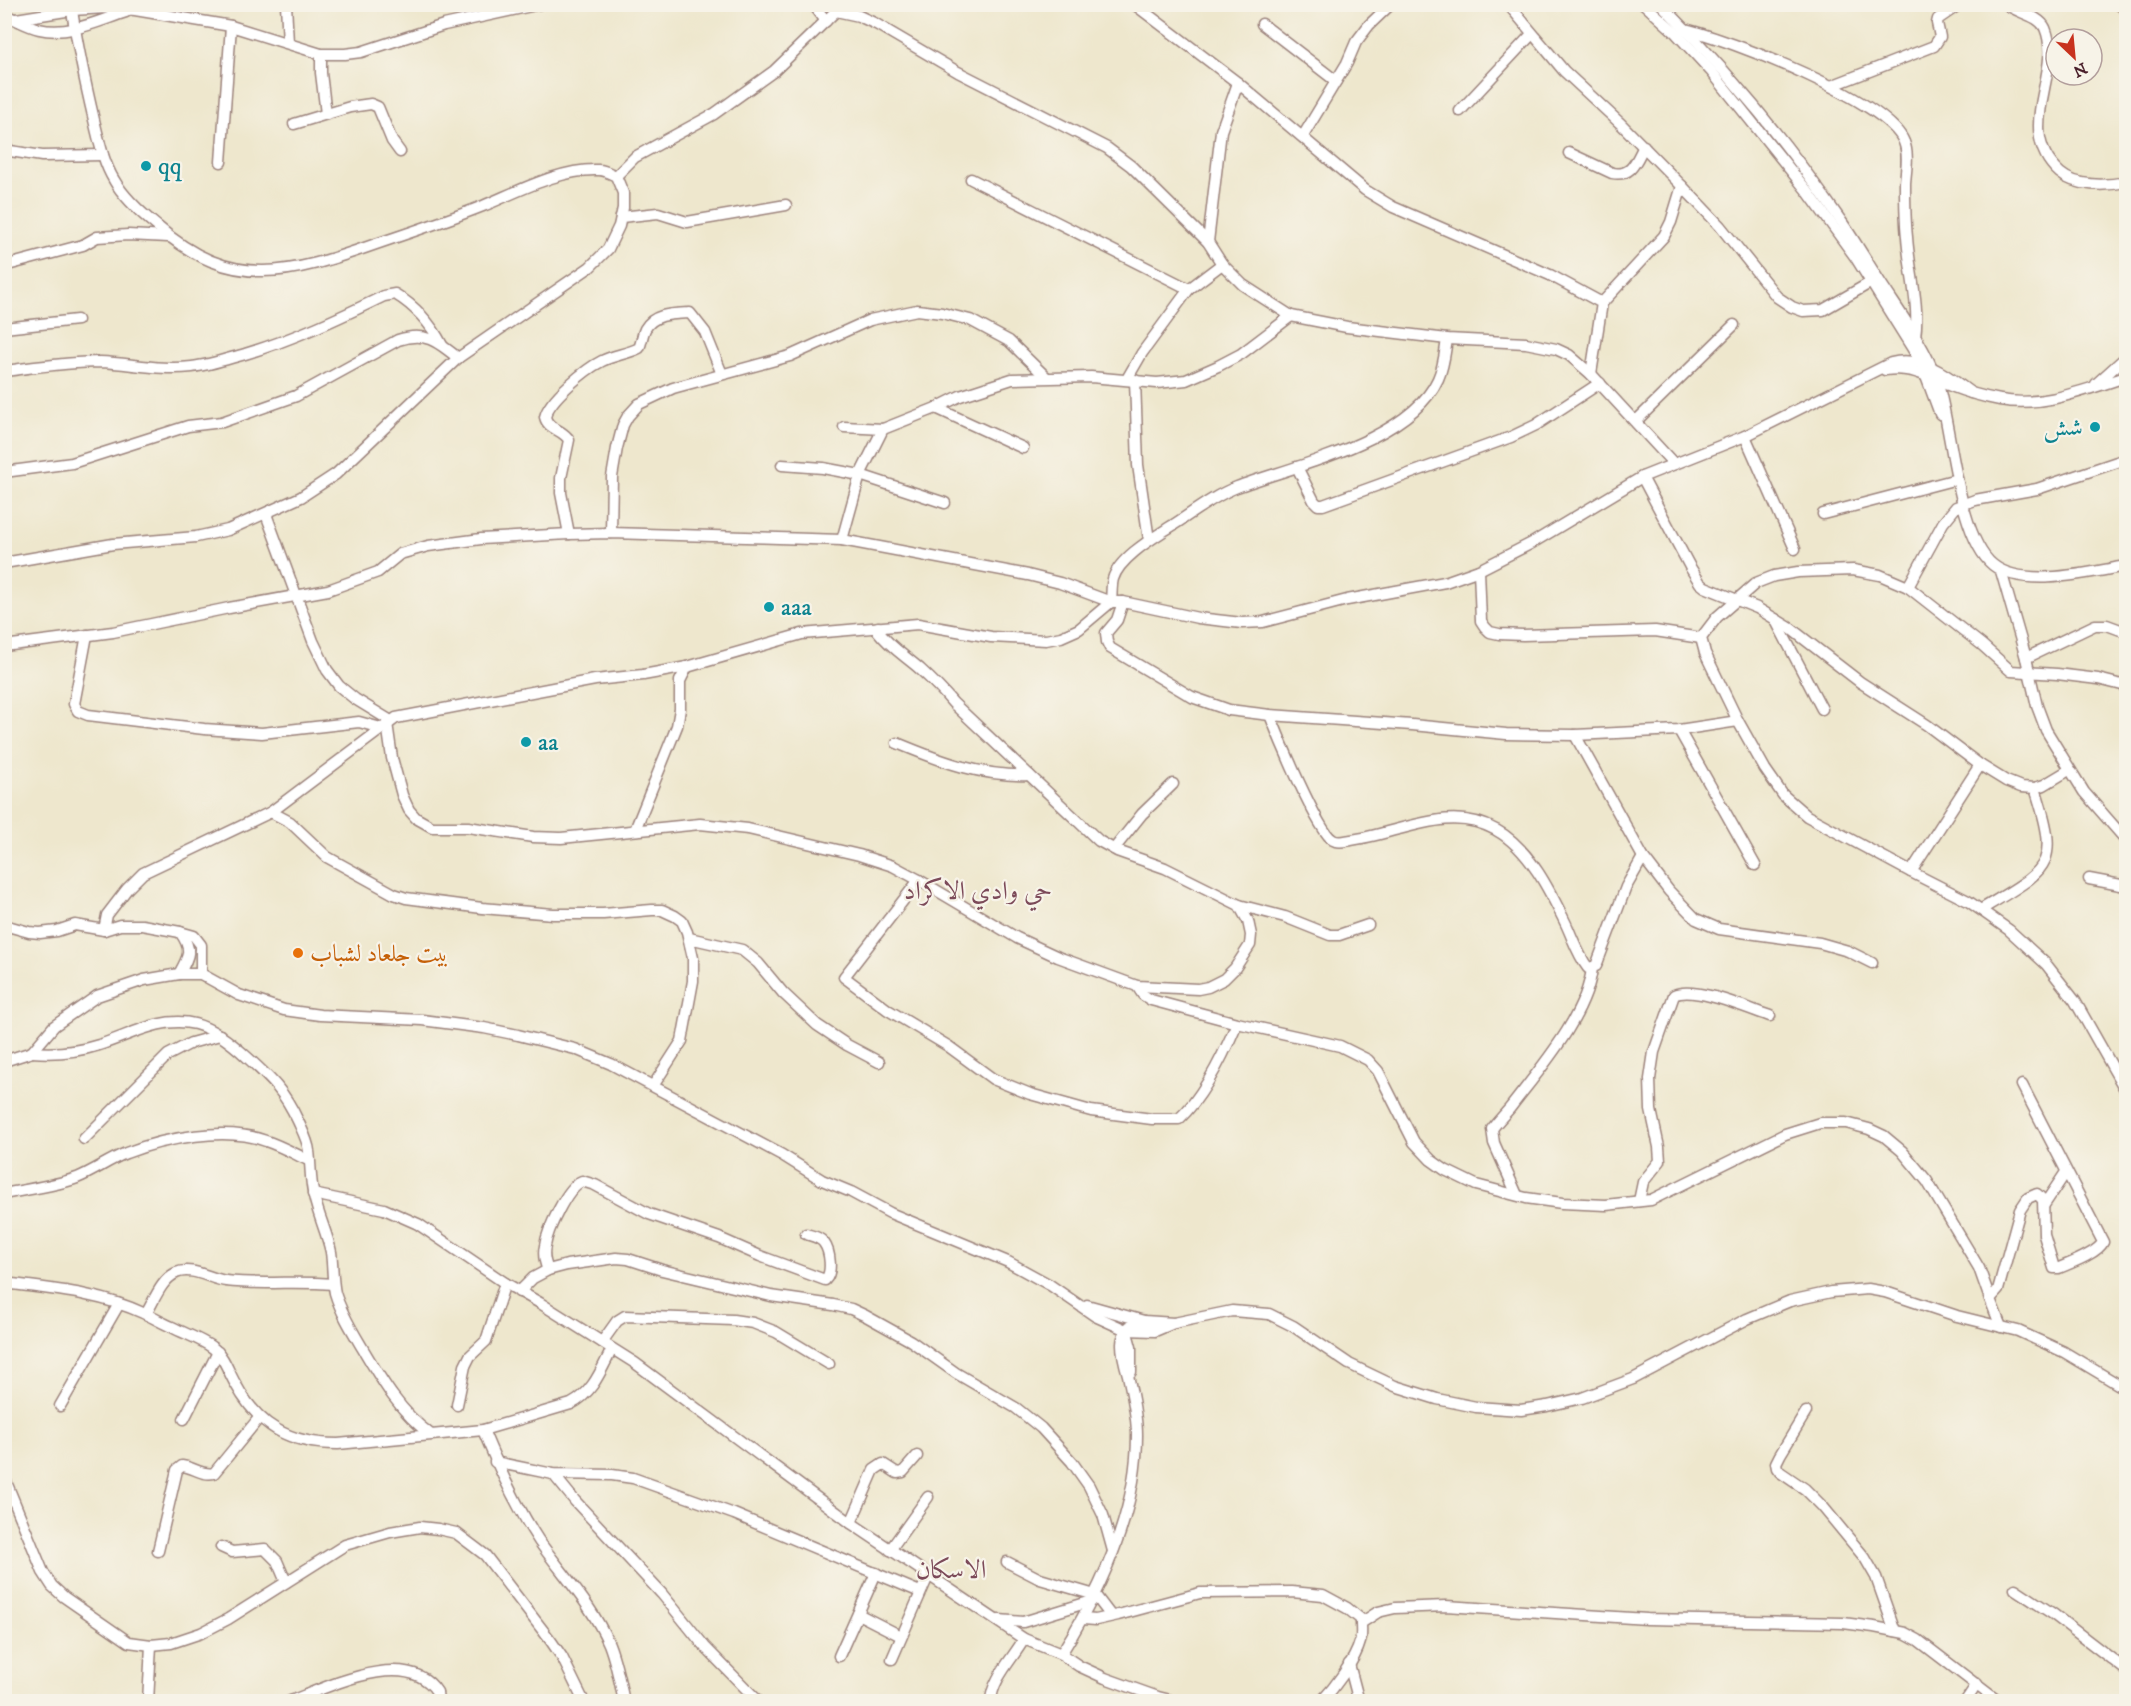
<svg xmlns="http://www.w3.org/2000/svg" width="2131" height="1706" font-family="'IM FELL DW Pica',Amiri,serif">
<rect width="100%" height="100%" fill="#f7f3e8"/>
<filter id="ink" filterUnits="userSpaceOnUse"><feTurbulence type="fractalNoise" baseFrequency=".0167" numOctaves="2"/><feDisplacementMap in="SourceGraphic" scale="12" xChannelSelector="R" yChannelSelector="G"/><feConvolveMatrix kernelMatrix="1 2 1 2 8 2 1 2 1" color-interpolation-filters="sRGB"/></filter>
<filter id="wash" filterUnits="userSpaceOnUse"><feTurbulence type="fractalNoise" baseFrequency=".008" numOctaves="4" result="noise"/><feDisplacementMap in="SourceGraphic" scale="24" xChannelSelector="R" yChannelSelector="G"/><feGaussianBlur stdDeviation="1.35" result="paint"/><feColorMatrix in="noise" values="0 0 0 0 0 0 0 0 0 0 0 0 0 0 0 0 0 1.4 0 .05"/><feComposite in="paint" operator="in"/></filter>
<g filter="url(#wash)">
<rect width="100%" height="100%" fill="#eee7cd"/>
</g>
<g filter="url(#ink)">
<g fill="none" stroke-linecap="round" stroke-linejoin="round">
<defs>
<g id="minor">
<path d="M286,4L288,43"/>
<path d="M813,4L826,21"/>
<path d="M1134,4L1238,83L1365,190L1393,207L1550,275L1602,303L1591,374"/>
<path d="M1508,4L1564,71L1621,124L1682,186L1671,222L1664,236L1602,303"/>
<path d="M1644,4L1676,33L1711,71L1808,192L1856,258L1911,346L1921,363L1940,414"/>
<path d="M1661,4C1727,70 1788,144 1841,221C1855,241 1867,262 1880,282C1900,313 1925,346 1937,381C1952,427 1957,536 1993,565C2023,589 2092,572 2126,566"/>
<path d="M2006,4C2017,13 2039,15 2045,28C2064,72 2012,130 2060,173C2076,187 2106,186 2126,182"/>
<path d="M836,11L859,16L876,24L958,72L1107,148L1131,166L1208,242L1222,264L1243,285L1291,316L1347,327L1447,339L1526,343L1556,349L1569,355L1591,374L1674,464"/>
<path d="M4,15C16,19 27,26 39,29C69,36 98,21 126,12"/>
<path d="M16,19L72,10L106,8L135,10L231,26L321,54H345L361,52L444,25L540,4"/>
<path d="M1262,24L1336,81"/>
<path d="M1685,29C1730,40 1888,100 1904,142C1909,154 1906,170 1905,183C1905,201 1905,219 1907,237C1909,270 1920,304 1915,337"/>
<path d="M321,54V73L326,114"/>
<path d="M1831,86L1934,46L1940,37L1937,23L1938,19L1960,4"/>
<path d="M1460,111L1532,34"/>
<path d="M294,124L350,107L371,104L378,107L392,141L400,152"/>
<path d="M1303,136L1347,63L1356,42L1369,25L1391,4"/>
<path d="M4,150L42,156L103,155"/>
<path d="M1569,153L1612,173C1632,177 1636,161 1644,146"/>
<path d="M221,162L231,26"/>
<path d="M616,176L635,157L714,114L774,71L836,11L847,4"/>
<path d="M971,179L1189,289"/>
<path d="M1682,186L1720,226L1777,297L1792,307L1803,311L1823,310L1875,280"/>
<path d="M621,217L658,213L687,222L786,205"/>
<path d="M1208,242L1221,131L1238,83"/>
<path d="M4,266L83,245L97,237L128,235L168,237"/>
<path d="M4,328L77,320"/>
<path d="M1885,370C1913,366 1926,377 1951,386C1966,392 1984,397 2000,400C2043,408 2086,389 2126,377"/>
<path d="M4,371C36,367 68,362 100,362C130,363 161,371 192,367C210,365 227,359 245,354C294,339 339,318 384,296L395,294C415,306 431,324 442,345"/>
<path d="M1127,379L1142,353L1189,289L1222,264"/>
<path d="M1135,380L1138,465L1149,540"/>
<path d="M2096,384L2126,357"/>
<path d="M936,408L1023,448"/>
<path d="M1636,421L1734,325"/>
<path d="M844,427L883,429"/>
<path d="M1745,436L1795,549"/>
<path d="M782,465L823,468L860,475L945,503"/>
<path d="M1297,467L1314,501L1318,505H1323L1511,437L1536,425L1600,383"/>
<path d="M4,472L72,463L188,426L222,422L296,396L398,340C425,331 437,341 458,358"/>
<path d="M1642,477L1690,567L1700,583L1705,587L1757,608L1790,628L1860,682L1927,725L1980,765L2006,781L2021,787L2035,788L2044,785L2069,770"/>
<path d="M266,514L313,641L327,670L339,686L355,699L391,721"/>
<path d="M1823,514L1957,479"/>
<path d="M611,533L612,477L617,448L623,425L628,416L639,404L673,388L790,356L870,320L917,310L942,313L970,320L1009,341L1046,377"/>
<path d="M569,534L561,493V478L569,440C563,429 548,430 545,417C549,399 586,369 602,361C614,355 627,354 639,348C642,342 642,335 645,329C654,313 674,314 690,313L705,332L722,374"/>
<path d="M842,540L860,475L883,429L936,408L960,396L1012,379L1091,377L1157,383L1186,380L1218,366L1241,354L1291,316"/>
<path d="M4,563L113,544L196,537L228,530L301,497L336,474L458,358L590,267L608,249L619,226L623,208V193L616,176C611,174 605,170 599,170C561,168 517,192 483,206C448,220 412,232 376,244C291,274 232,292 157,226C141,213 124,198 114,180C103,162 99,140 94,120C85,82 77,44 71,4"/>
<path d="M1479,570L1481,621L1485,627L1490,632L1499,634L1523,635L1655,631L1701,638"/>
<path d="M2001,571L2026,658L2037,706L2046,730L2084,792L2126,840"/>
<path d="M1908,587L1943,523L1956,507L1975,500L2037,489L2120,461"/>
<path d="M1123,602L1117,620L1106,633L1107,642L1110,648L1192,697L1229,710L1270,715L1412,725L1506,734L1575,735L1679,730L1738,721"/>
<path d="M1775,619L1822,709"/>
<path d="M87,635L74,704L78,711L88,715L204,729L262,733L359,722L381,728"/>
<path d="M4,646L113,632L229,608L328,590L378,572L400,554L428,546L481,539L569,534L611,533L842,540L1028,575L1060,583L1111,602H1123L1198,618L1242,623L1263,622L1347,600L1445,582L1479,570L1532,543L1642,477L1745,436L1891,363C1922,355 1948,376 1971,393"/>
<path d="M2026,658L2095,625H2107L2126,632"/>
<path d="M2126,686L2098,679L2057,674L2011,671L1982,645L1908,587L1880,575L1853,570L1798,572L1774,576L1756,583L1717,617L1701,638L1705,653L1738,721L1765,769L1783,795L1807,816L1911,872L1968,901L2009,930L2046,964L2075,1001L2126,1091"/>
<path d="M1270,715C1278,735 1318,832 1333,840C1338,843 1345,841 1351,840C1398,834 1450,803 1496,830C1529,848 1550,891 1566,924C1573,939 1578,955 1588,968L1596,966L1626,887L1643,857"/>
<path d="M387,723L392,758L402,795L409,810L416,818L432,827H468L533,837L561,838L700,824L748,829L859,855L893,866L919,880L1017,938L1058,957L1137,986L1198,989L1208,987L1224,979L1235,968L1250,945L1251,935L1248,921L1239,905L1165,868L1117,851L1099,841L953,703C943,691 932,680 920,669C904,655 891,648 877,630L878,627"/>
<path d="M1679,730L1755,865"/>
<path d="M1575,735L1643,857L1669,891L1696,919L1719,929L1820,943L1848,951L1872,963"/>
<path d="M897,743C940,761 982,777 1029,775"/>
<path d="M271,812L290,822L327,857L394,894L406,898L482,908L553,914H603L652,910H662L675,916L682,921L687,932L693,958V981L682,1041L653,1086"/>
<path d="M635,830L677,726L680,709V681L687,667"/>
<path d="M1114,849L1142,814L1173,784"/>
<path d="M1911,872L1980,765"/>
<path d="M2089,879L2126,886"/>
<path d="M919,880L844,977L888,1010L948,1046L993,1079L1030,1094L1091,1111L1152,1119H1179C1204,1096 1224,1054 1237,1023"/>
<path d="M1239,905L1285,917L1330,935H1339L1368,925"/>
<path d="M1982,909C2049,868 2061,868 2035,788"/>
<path d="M4,925L29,932L40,933L57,931L75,925L104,930L120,925H142L180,932L194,936L201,945V974"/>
<path d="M104,930L107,915L127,889L143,873L271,812L396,718L595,680L643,675L687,667L802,634L918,624L991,637L1046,640L1061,637L1079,629L1111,602C1112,594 1111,586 1113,579C1119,558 1153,538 1170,527C1191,514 1213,496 1237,487C1296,465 1410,441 1438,379C1444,366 1445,352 1447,339"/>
<path d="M689,938L742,950L758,963L783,993L817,1025L847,1045L879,1062"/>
<path d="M179,974C189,956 193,950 180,932"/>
<path d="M1137,986L1143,995L1151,1000L1237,1023L1340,1046L1368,1060L1378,1071L1414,1142L1431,1160L1445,1170L1476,1185L1526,1198L1562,1203L1606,1205L1651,1200L1785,1134L1820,1123H1846L1869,1129L1884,1136L1902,1151L1927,1181L1979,1268L1990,1299"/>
<path d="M32,1052C55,1054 77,1052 99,1045C131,1035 161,1016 195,1024C215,1029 233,1044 248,1058C272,1080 284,1091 298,1121C302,1130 308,1141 309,1151C311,1166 310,1181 314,1196C318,1215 327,1233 331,1252C333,1266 332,1279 335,1293C341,1313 353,1332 363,1349C382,1381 400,1412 430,1434"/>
<path d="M4,1061L32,1052L54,1026L97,996L144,980L179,974H201L239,995L284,1010L320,1015L422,1020L484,1028L518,1035L575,1049L611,1064L782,1155L822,1180L851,1192L890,1213L1008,1262L1050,1285L1095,1316L1126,1330L1155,1331L1174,1323L1232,1311L1269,1314L1293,1326L1349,1364L1395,1386L1437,1399L1476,1407L1521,1410L1547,1406L1582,1398L1633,1379L1747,1319L1790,1301L1831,1292L1868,1289L1885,1292L1957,1316L2018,1331L2064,1352L2126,1389"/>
<path d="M84,1139L168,1055L191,1043L220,1035"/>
<path d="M4,1194C28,1189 54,1186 77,1178C94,1171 109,1160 126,1153C165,1138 226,1126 266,1141C281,1146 295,1154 308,1160"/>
<path d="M313,1194L384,1209L418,1224L505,1283L540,1303L635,1363L851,1523L1024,1639L1061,1654L1079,1666L1105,1678L1158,1697L1178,1702"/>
<path d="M1517,1195L1494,1143L1492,1129C1497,1122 1504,1115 1510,1108C1539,1070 1587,1016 1592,968"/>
<path d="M1639,1201L1643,1182L1660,1161L1659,1147L1651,1110L1650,1079L1654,1052L1674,995C1694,985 1749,1009 1770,1016"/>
<path d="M2044,1205L2066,1172"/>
<path d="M548,1270C545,1263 543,1254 545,1246C547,1231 567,1187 582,1181L595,1185L649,1214L719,1238L760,1256L825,1280C833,1273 830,1251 824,1243C820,1237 812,1236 806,1234"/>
<path d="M4,1283C50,1289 101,1293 143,1313C153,1317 162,1323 172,1327C185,1334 201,1339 213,1348C224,1356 228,1371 235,1383C258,1426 289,1444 338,1444L483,1430L571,1404C593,1393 601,1370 612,1349"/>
<path d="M519,1292L533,1278L548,1270L567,1265L616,1258L628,1259L662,1270L771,1296L833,1305L851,1309L866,1316L911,1341L956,1373L1016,1408L1041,1428L1072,1462L1089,1486L1103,1515L1113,1551"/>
<path d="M1087,1305L1144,1321L1174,1323"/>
<path d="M146,1314C154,1301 161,1280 176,1273C192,1266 210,1279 226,1281C261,1285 298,1281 333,1284"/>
<path d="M2001,1327L1990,1299L1998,1290L2020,1210L2028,1198L2037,1194L2043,1200L2044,1235L2054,1268H2059C2071,1263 2098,1253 2103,1242L2022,1085"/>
<path d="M1126,1329L1131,1347V1372"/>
<path d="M602,1342L617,1321L625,1316L733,1320L753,1323L776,1332L829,1364"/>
<path d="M457,1405L465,1366L470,1356L486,1341L505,1283"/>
<path d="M60,1406L119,1304"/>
<path d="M1806,1412L1780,1455L1776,1463L1777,1468L1780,1472L1805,1489L1823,1507L1865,1558L1876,1577L1895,1631"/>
<path d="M184,1419L218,1352"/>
<path d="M483,1430C499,1469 516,1506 539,1541C563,1575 592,1605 609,1644C616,1662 620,1682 624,1702"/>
<path d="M495,1462L553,1474L612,1475L633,1478L734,1514L920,1592"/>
<path d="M553,1474L575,1501L662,1594L705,1647L759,1702"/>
<path d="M4,1477L43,1572L52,1586L64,1597L129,1642L151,1645L171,1643L201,1633L228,1619L345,1545L390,1532L420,1527L438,1529L456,1533L485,1555L551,1641L562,1657L584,1702"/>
<path d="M851,1523L874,1470L883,1464L897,1473L903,1472L917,1456"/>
<path d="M221,1547L232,1552L265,1549L277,1561L286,1582"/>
<path d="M890,1550L928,1497"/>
<path d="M158,1551L177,1470L182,1466C193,1467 203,1476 214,1473L259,1418"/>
<path d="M1007,1562L1040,1579L1095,1595L1111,1616"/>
<path d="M2015,1589L2053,1614L2126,1670"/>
<path d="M858,1614L901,1636"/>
<path d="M1083,1619L1096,1620L1118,1615L1200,1593L1292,1592L1323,1595L1347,1608L1363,1621"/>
<path d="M999,1620L1023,1622L1092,1601"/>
<path d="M1061,1654C1101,1590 1137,1512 1137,1435C1137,1414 1132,1395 1128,1375C1125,1365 1122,1354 1122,1344C1122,1338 1125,1332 1129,1327L1144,1321"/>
<path d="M839,1656L876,1573"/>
<path d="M892,1659L929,1574"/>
<path d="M1349,1664L1359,1702"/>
<path d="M148,1702L151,1645"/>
<path d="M288,1702C326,1688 408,1646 437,1692L438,1702"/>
<path d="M991,1702C991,1680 1014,1657 1024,1639"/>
<path d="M1321,1702C1334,1688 1355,1661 1360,1642C1362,1637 1361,1629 1361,1623L1378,1612L1395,1608L1446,1606L1647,1619L1843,1623L1874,1627L1905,1633L1918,1640L1999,1702"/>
<path d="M1965,1702L1977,1684"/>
</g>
<path id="major" d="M2119,4L2126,9"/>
</defs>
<!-- minor casing -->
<use href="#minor" stroke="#9c837c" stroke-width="13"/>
<!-- major casing -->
<use href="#major" stroke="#9c837c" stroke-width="14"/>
<!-- minor -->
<use href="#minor" stroke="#fff" stroke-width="10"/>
<!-- major -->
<use href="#major" stroke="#ebc669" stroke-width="12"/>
</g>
</g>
<!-- markers -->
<g fill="#0f9aa8" stroke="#f7f3e8" stroke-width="2">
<circle cx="146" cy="166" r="6"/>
<circle cx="2095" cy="427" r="6"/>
<circle cx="769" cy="607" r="6"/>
<circle cx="526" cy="742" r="6"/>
</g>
<circle fill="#e8710a" stroke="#f7f3e8" stroke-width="2" cx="298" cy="953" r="6"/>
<g text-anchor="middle" stroke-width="4.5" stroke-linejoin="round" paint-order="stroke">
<!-- culture labels -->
<g font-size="24" fill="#0d838f" stroke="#f7f3e8" text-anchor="start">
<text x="158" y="174">qq</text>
<text x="2083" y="435" text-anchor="end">شش</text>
<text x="781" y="615">aaa</text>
<text x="538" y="750">aa</text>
</g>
<!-- food labels -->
<g font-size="24" fill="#c56008" stroke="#f7f3e8" text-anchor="start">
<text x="310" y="961">بيت جلعاد لشباب</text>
</g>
<!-- neighbourhood labels -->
<g font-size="26" fill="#7c4a59" stroke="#f7f3e8">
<text x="978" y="899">حي وادي الاكراد</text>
<text x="951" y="1578">الاسكان</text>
</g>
</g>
<!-- margin -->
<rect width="2131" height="1706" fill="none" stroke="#f7f3e8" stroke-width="24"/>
<!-- north arrow -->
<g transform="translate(2074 57) rotate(154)"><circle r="28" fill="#f7f3e8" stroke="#b29e9c" stroke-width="1.5"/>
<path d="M0-4.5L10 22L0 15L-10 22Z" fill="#c8321e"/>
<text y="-9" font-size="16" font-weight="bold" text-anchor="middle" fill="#4a1f2b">N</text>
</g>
</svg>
